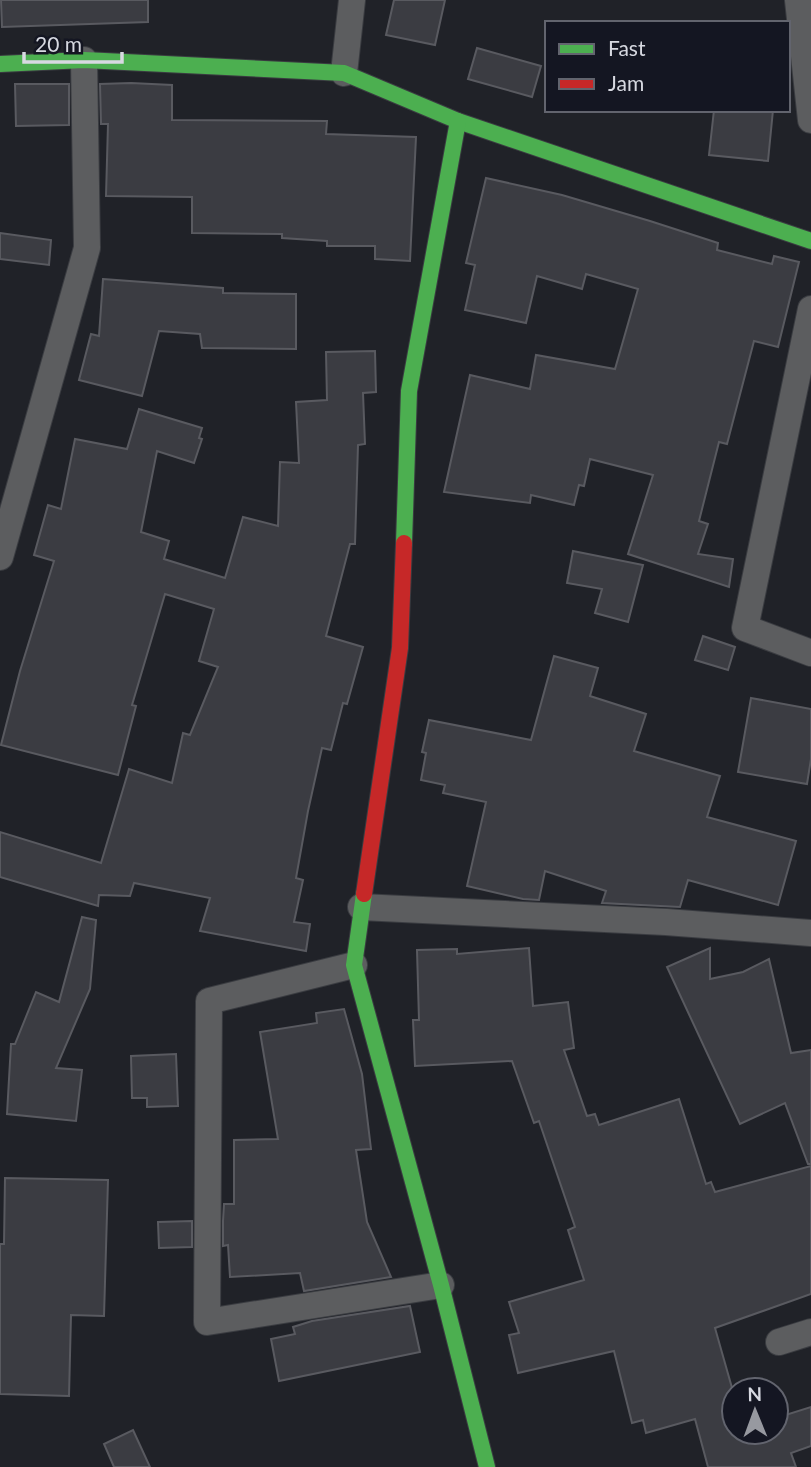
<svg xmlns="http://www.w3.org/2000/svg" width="811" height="1467" font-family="Lato,sans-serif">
<rect width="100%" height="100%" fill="#202228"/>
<!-- building -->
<g fill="#3b3c42" stroke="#595a60" stroke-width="2">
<path d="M1,0H148V22L2,27Z"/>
<path d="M394,0H445L435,45L386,35Z"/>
<path d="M477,48L541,66L532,97L468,79Z"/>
<path d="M131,83L172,85V120L327,121L326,134L416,137L410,261L375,259V246H327V241L282,238V234L192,233V197L106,196L108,124H101L100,84Z"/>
<path d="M15,84H69V125L16,126Z"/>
<path d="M714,110H773L768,161L709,155Z"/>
<path d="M486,178L562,195L650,221L718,243L717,250L772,264L774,256L799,262L778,347L754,341L727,444L719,442L699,521L708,524L698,554L733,559L729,587L628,554L653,475L590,459L584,486L579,485L574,505L531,495L530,503L444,492L470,375L530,389L536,355L615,369L638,289L586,274L582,289L537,276L526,323L465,310L475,265L466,263Z"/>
<path d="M0,233L51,240L49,265L0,259Z"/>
<path d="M103,279L223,288V293L296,294V349L202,348L200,334L159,331L142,396L79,380L91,334L99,336Z"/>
<path d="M375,351L376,392L363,393L365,444L358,445L355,544H350L326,636L363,647L347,704L343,703L331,750L322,748L308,811L296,878L303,880L294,922L310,924L306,951L200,931L210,898L134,883L130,896L99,895L98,906L0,877V832L101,863L129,769L172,783L183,733L190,735L218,667L199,661L214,609L165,594L132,705L136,706L118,775L1,745L20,671L54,561L34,555L48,505L61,509L75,439L127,449L139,409L202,428L199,438L202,439L194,463L157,451L141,532L169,541L164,559L225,578L243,517L278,526L280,462L299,463L296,402L327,400L326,352Z"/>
<path d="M573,551L643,565L628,622L595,613L602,589L567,583Z"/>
<path d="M703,636L735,647L728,670L695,660Z"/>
<path d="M554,656L598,668L590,696L646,714L634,751L720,776L707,817L796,841L778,905L688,880L680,907L602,903L606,891L545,871L539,900L523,899L467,886L486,802L443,793L445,785L421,780L426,753L422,752L429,720L531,740Z"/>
<path d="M751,698L811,709V759L807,784L738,772Z"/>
<path d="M82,917L96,920L90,989L56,1068L82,1070L76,1121L7,1114L11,1044H15L36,992L59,1002Z"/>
<path d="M529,948L533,1006L568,1002L574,1048L564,1050L587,1116L595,1114L599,1125L679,1099L706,1184L711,1182L715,1192L811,1166V1294L715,1328L734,1395V1432H776V1418L811,1407V1446L791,1453L796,1467H708L695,1419L646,1433L643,1420L632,1423L614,1351L518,1373L509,1335L519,1333L509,1302L584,1280L568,1230L575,1227L539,1121L534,1123L512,1061L415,1066L413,1020H419L417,950L457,949V954Z"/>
<path d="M710,948V979L743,972L769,959L791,1053L811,1050V1164H808L785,1103L740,1124L667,967Z"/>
<path d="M344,1009L362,1074L371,1149L356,1150L367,1222L391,1277L304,1291L300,1273L230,1277L228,1245L223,1246V1221L224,1204H234V1140L278,1139L260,1032L317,1023L316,1013Z"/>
<path d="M176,1054L178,1106L147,1107V1098H132L131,1056Z"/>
<path d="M5,1178L108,1180L104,1316L71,1315L69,1396L0,1394V1244H4Z"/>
<path d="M192,1221V1247L159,1248L158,1222Z"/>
<path d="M410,1306L420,1352L279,1381L271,1339L295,1334L293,1327L312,1321Z"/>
<path d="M133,1430L150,1467H114L104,1444Z"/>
</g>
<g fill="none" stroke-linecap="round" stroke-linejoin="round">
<defs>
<g id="street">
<path d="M798,0L811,120"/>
<path d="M344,73L352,0"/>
<path d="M811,309L745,628L811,653"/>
<path d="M0,557L87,248L84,60"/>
<path d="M361,907L666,922L811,933"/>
<path d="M354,965L209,1001L207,1322L441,1285"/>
<path d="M779,1342L811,1332"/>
</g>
<g id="fast">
<path d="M0,64L84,60L344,73L458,121L811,241"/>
<path d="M404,543L409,391L458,121"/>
<path d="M364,894L354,965L441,1285L487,1467"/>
</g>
<path id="jam" d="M364,894L400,648L404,543"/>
</defs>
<!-- street casing -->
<use href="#street" stroke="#3a3c41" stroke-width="28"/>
<!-- fast casing -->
<use href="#fast" stroke="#3a3c41" stroke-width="18"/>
<!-- jam casing -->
<use href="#jam" stroke="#3a3c41" stroke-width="18"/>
<!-- street -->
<use href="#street" stroke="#5c5d5f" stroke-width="26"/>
<!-- fast -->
<use href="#fast" stroke="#4caf50" stroke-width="16"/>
<!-- jam -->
<use href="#jam" stroke="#c62828" stroke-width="16"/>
</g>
<!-- legend -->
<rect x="545" y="21" width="245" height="91" fill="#141622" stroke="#62646e" stroke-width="2"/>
<rect x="559" y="44" width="35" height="10" fill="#4caf50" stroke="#62646e" stroke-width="2"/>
<text x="608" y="56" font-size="21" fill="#d7d9e1">Fast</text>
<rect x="559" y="79" width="35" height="10" fill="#c62828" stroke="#62646e" stroke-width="2"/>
<text x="608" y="91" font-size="21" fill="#d7d9e1">Jam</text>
<!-- north arrow -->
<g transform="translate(755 1411) rotate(359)"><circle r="33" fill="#141622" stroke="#62646e" stroke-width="2"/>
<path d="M0-5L12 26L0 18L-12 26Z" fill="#9799a0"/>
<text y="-10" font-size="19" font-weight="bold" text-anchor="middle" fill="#d7d9e1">N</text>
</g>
<!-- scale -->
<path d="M24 52v10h98v-10" fill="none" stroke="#d7d9e1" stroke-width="3.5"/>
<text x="35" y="52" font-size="21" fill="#d7d9e1" stroke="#141622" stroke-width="5" paint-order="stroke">20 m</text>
</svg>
